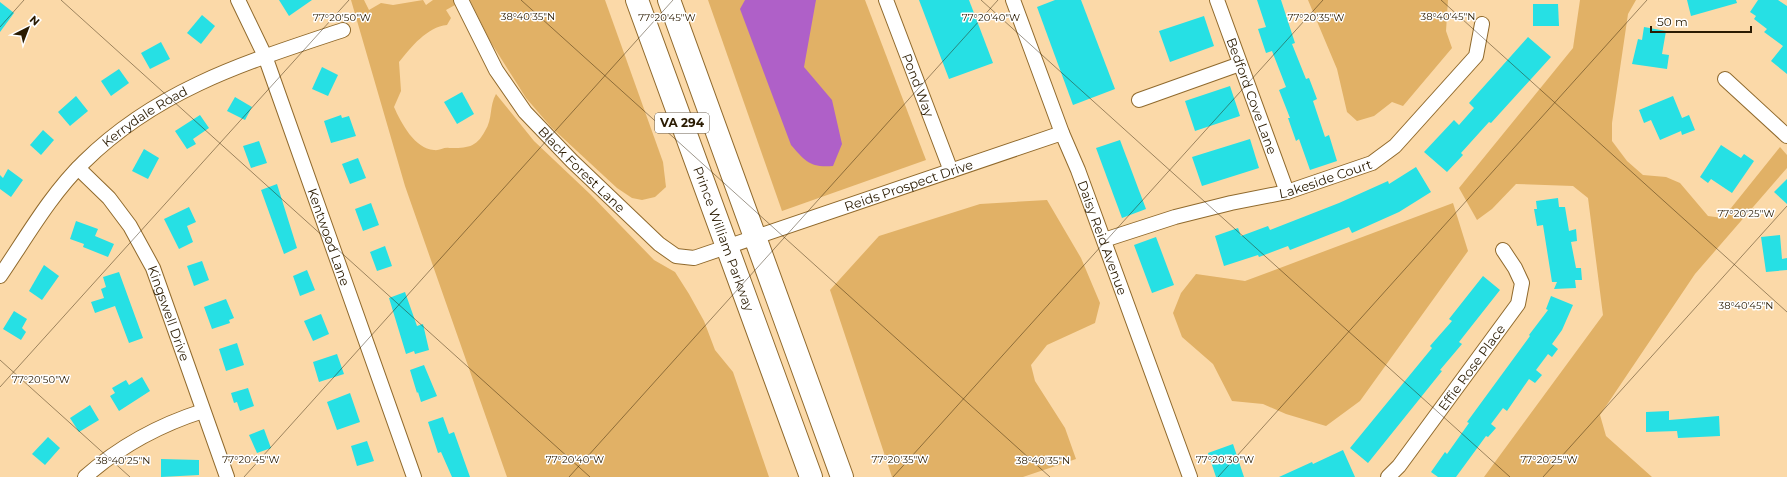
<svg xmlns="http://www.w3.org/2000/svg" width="1787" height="477" font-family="Montserrat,sans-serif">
<rect width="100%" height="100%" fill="#fbd9a8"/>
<!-- green -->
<g fill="#e1b166">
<path d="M351,0H364L369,10L381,3L393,5L423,0L426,5L433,0H453L455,5L446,10L451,18L447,25C427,27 411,47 399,62L401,91L394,107C401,123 415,149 434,150C439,151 444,147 449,148C467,148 476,148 485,131C493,119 489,106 496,94L534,141L590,194L654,260L675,272L689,294L704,321L715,350L733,372L769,477H507L405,186Z"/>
<path d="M470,0H605L663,162L666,187L655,197L642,200L632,198L617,188L551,127L526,98L490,41Z"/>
<path d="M708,0H865L926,160L782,211Z"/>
<path d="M1308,0H1448L1446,31L1452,48L1403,106L1392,102L1374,116L1357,121L1347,112L1337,69Z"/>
<path d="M1580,0H1636L1628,14L1612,123V141L1627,161L1643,175L1666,177L1680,183L1708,216L1723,218L1780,147L1787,155V168L1695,274L1600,415L1606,436L1652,477H1484L1603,315L1588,198L1573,186L1516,184L1492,209L1477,220L1459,188L1573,48Z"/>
<path d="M1047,200L1081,258L1100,303L1095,323L1047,345L1031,365L1035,381L1065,428L1076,459L1023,477H892L830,290L879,236L980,204Z"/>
<path d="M1453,203L1468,251L1360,401L1326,426L1286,414L1263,404L1232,401L1213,364L1182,337L1173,313L1181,293L1196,274L1245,281Z"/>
</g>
<!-- water -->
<path fill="#af60c8" d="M745,0H816L804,67L832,100L842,144L833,166C810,168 805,161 791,145L740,9Z"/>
<!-- building -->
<g fill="#26e0e4">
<path d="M279,0H312L289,16Z"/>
<path d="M919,0H969L993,63L949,79Z"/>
<path d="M1055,0H1081L1115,89L1073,105L1037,7Z"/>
<path d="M1257,0H1281L1295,43L1292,44L1306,79L1309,78L1317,99L1313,101L1325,137L1329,135L1337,161L1310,170L1299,139L1296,141L1288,118H1290L1279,90L1286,87L1272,51L1266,53L1258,29L1266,27Z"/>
<path d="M1687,0H1736L1737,3L1691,16Z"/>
<path d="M1758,0H1778L1787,6V74L1771,61L1783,46L1764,32L1767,29L1754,19L1756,16L1750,12Z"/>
<path d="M0,2L14,13L0,32Z"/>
<path d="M1533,4H1558L1559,26H1533Z"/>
<path d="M202,15L215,26L201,44L187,33Z"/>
<path d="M1204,16L1214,46L1170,62L1159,31Z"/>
<path d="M1644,27L1666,31L1662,54L1669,55L1667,69L1632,64L1638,39L1642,40Z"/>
<path d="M1528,37L1551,57L1491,123L1489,122L1461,153L1463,155L1447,172L1424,152L1454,120L1459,125L1474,108L1469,103Z"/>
<path d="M161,42L170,59L150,69L141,53Z"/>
<path d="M322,67L338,75L328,96L312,89Z"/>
<path d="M119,69L129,83L111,96L101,81Z"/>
<path d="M1230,86L1240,116L1195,131L1185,101Z"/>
<path d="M462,92L474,114L457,124L444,102Z"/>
<path d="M76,96L88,111L70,126L58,112Z"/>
<path d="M1673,96L1682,118L1689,115L1695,130L1682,135L1681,131L1660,140L1651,120L1644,123L1639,110Z"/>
<path d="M235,97L252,107L245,120L227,111Z"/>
<path d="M200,115L209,128L193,139L196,144L187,149L175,131Z"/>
<path d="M341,115L342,118L349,116L356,136L331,143L324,121Z"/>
<path d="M43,130L54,140L41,155L30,145Z"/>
<path d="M1250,139L1259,168L1202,186L1192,157Z"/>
<path d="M1120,140L1146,209L1122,218L1096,148Z"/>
<path d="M259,141L267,163L251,168L243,146Z"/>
<path d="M1721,145L1741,158L1744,154L1754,161L1732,193L1711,179L1708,183L1700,177Z"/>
<path d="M144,149L159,158L148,179L132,171Z"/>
<path d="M358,158L366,178L350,184L342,164Z"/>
<path d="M1416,167L1431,192L1399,212L1352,233L1349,227L1290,250L1288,246L1259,257L1258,255L1224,266L1215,236L1238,228L1241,236L1268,226L1270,230L1339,203L1388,181L1389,184Z"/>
<path d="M8,169L23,180L11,197L0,189V175L3,178Z"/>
<path d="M1787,179V204L1774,192Z"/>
<path d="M277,184L297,248L284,254L261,190Z"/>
<path d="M1558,198L1559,207H1565L1569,231L1576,229L1577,241L1571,242L1576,268H1581L1582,280H1575L1576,288L1554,289L1557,282H1552L1543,225L1537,226L1534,209H1537L1536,201Z"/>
<path d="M371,203L379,225L363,231L355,209Z"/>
<path d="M189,207L196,222L187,226L193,242L179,249L164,219Z"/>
<path d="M76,221L98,229L95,236L114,244L108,257L83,247L84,244L70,239Z"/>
<path d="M1780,235L1782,259L1787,258V270L1766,272L1761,237Z"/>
<path d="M1156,237L1174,285L1152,293L1134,245Z"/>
<path d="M385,246L392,266L377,271L370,252Z"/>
<path d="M202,261L209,280L194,286L187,266Z"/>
<path d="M44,265L59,276L42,300L29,291Z"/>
<path d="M307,270L315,290L300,296L293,276Z"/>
<path d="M119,272L143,338L129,343L115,306L95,313L91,302L104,298L101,289L106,287L103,277Z"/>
<path d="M1483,276L1500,290L1459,342L1462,344L1440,370L1442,371L1368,463L1350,448L1432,348L1430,346L1452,321L1449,319Z"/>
<path d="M405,292L417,326L423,324L429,350L415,354L414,351L406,354L389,298Z"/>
<path d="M1551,296L1573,305L1562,330L1552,344L1558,349L1552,357L1548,354L1536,370L1542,375L1535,383L1529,379L1507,411L1503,408L1491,424L1496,428L1488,437L1486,436L1456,477H1438L1431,472L1445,452L1447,454L1469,423L1467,422L1530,336L1529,335L1548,310L1546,309Z"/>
<path d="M226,299L234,318L229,320L230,323L212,329L204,307Z"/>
<path d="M14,311L27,319L22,328L26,332L21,340L3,329Z"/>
<path d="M321,314L329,334L313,341L304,321Z"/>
<path d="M237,343L244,365L226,371L219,349Z"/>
<path d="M337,354L344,374L319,382L313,362Z"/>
<path d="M424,365L437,396L421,402L418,392L417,393L410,370Z"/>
<path d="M142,377L150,391L119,411L110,396L115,393L112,388L126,380L129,385Z"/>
<path d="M248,388L254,406L240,411L237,402L234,403L231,393Z"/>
<path d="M350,393L360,422L337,430L327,402Z"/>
<path d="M90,405L99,420L79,432L70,418Z"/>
<path d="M1669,411V420L1719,416L1720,436L1678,438L1677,431L1646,432V412Z"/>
<path d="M443,417L449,434L454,432L470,477H452L441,452L438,453L428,422Z"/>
<path d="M264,429L271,448L257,453L249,435Z"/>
<path d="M48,437L60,448L45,465L32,454Z"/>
<path d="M367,441L374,461L357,466L351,446Z"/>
<path d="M1233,444L1244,477H1216L1208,453Z"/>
<path d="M1343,450L1355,477H1279L1312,462L1313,464Z"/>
<path d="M161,459L199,460V475L161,477Z"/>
</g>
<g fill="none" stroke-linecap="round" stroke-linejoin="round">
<defs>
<g id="minor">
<path id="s1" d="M238,0L265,56L414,477"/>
<path id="s2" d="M461,0L496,70L525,112L572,161L659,244L676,256L694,258L1062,133"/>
<path id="s3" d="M886,0L951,171"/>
<path id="s4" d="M1013,0L1062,133L1078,170L1190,477"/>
<path id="s5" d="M1217,0L1287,192"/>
<path d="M1725,79L1787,136"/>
<path d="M1139,100L1240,64"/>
<path id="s6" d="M78,168L109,198L130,226L153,268L227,477"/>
<path id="s7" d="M1104,240L1175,217L1231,203L1287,192L1372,163L1395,146L1476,56L1482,24"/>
<path id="s8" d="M0,276C26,238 50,195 84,162C158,89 247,62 343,30"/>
<path d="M85,477C120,446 159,425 203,411"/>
<path id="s9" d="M1388,477L1399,466L1518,304L1522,283L1515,268L1503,250"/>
</g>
<g id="trunk">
<path id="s10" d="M637,0L811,477"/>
<path d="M669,0L842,477"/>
</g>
</defs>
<!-- minor casing -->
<use href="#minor" stroke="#906a2d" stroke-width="16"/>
<!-- trunk casing -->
<use href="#trunk" stroke="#906a2d" stroke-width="24"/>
<!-- minor -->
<use href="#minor" stroke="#fff" stroke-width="14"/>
<!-- trunk -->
<use href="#trunk" stroke="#fff" stroke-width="22"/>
</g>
<!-- ticks -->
<path fill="none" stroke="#2a1b02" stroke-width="1" stroke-opacity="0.45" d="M61,0L590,477M521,0L1050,477M981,0L1510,477M1441,0L1787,312M0,27L24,0M0,360L130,477M0,387L349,0M244,477L673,0M569,477L998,0M893,477L1323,0M1218,477L1647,0M1543,477L1787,206"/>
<g text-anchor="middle" stroke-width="3" stroke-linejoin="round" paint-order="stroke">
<!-- shield labels -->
<rect fill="#fff" stroke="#6a5f4e" stroke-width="1" x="655" y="113" width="54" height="20" rx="3"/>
<g font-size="12" font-weight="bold" fill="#2a1b02">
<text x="682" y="127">VA 294</text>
</g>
<!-- street labels -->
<g font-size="13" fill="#2a1b02" stroke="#fff">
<text dy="5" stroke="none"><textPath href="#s3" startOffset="91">Pond Way</textPath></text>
<text dy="5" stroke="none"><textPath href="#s5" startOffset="102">Bedford Cove Lane</textPath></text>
<text dy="5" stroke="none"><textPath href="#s8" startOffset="218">Kerrydale Road</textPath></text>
<text dy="5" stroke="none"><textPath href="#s2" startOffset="210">Black Forest Lane</textPath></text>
<text dy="5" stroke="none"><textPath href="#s7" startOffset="230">Lakeside Court</textPath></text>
<text dy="5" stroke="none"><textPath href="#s2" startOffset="583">Reids Prospect Drive</textPath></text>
<text dy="5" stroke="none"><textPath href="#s1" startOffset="254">Kentwood Lane</textPath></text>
<text dy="5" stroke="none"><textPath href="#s10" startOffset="254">Prince William Parkway</textPath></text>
<text dy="5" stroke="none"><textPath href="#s4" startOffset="254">Daisy Reid Avenue</textPath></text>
<text dy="5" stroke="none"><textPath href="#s6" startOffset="174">Kingswell Drive</textPath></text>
<text dy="5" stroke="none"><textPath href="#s9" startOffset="138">Effie Rose Place</textPath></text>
</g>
</g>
<g font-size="10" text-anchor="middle" fill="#2a1b02" stroke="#fff" stroke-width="3" stroke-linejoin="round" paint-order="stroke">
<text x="528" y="20">38°40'35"N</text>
<text x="1448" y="20">38°40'45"N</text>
<text x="342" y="21">77°20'50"W</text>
<text x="667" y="21">77°20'45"W</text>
<text x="991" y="21">77°20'40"W</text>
<text x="1316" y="21">77°20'35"W</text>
<text x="1746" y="217">77°20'25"W</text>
<text x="1746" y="309">38°40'45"N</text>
<text x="41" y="383">77°20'50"W</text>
<text x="251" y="463">77°20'45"W</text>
<text x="575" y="463">77°20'40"W</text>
<text x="900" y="463">77°20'35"W</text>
<text x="1225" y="463">77°20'30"W</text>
<text x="1549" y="463">77°20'25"W</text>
<text x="123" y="464">38°40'25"N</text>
<text x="1043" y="464">38°40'35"N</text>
</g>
<!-- north arrow -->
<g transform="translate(28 28) rotate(42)" stroke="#ffffff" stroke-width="3" paint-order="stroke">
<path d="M0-3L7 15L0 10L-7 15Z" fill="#2a1b02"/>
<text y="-6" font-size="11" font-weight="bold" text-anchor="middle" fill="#2a1b02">N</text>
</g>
<!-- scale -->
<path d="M1651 26v6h100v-6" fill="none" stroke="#2a1b02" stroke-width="2"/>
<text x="1657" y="26" font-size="12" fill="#2a1b02" stroke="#ffffff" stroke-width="3" paint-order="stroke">50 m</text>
</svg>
